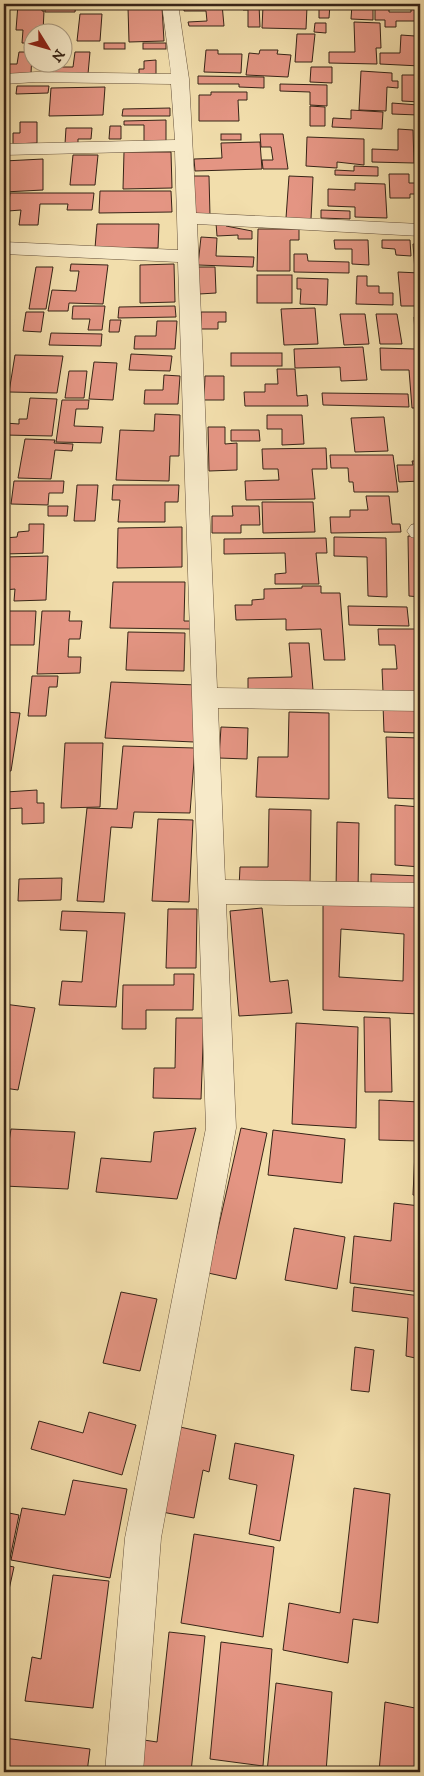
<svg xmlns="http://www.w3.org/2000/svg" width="424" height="1776" font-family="'IM FELL DW Pica',serif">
<rect width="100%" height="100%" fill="#f2deac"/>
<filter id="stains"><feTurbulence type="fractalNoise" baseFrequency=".004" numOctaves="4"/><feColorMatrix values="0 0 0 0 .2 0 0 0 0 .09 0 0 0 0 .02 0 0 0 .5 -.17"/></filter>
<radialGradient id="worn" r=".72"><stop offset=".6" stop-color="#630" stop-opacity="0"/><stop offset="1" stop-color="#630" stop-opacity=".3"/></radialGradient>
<!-- building -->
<g fill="#e49583" stroke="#372417" fill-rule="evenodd">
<path d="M18,4H42V11H44L43,32H32V43H22L23,30H16Z"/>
<path d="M45,4H76L75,12H45Z"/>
<path d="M184,4H222L224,26H189L188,22L207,21L206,11H184Z"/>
<path d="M278,4L307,7L306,29L262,28L263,6H278Z"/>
<path d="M312,4H330L329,18H319V9H312Z"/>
<path d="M352,4H373V20L351,19Z"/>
<path d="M411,4H420V21H396V27H385V20H375V8H389V12H411Z"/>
<path d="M243,5H259L260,27H248V10H243Z"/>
<path d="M162,7L164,41L129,42L128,8Z"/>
<path d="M80,14H102L100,41H77Z"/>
<path d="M354,22L380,23L381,48H376L377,64L329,63V52H355Z"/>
<path d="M315,23H326V33L314,32Z"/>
<path d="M297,34H315L312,62H295Z"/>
<path d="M401,35L415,36V41H420V66L380,64V53H400Z"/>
<rect x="104" y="43" width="21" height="6"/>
<rect x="143" y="43" width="23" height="6"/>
<path d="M206,50H218V54H242L241,73L204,72Z"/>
<path d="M260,50H278L277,54L291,55L288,77L246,75L249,53L259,54Z"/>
<path d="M19,52H32L31,74H4V64H17Z"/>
<path d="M75,52H90L88,74H53V67H73Z"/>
<path d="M156,60V74H139V69H144V61Z"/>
<path d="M311,67H332V83L310,82Z"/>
<path d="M361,71L392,73V81H398V88L387,87L386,111L359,110Z"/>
<path d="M402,75H420V102L402,101Z"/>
<path d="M198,76L264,77V88L239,87V84H198Z"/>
<path d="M280,84L327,85V106L310,105V92L280,91Z"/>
<path d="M17,86H49L48,93L16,94Z"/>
<path d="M105,87L103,115L49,116L51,88Z"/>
<path d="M211,92H247V100H238L239,121H199V95H211Z"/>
<path d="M392,103L418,105V115L392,114Z"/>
<path d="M310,106L325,107V126H310Z"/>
<path d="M170,108V116H122L123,109Z"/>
<path d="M351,110L383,112L382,129L332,127L333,118L351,119Z"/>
<path d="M166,120V141H144V125H124V121Z"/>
<path d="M20,122H37V143L13,144V133H20Z"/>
<path d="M110,126H121V139H109Z"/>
<path d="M66,128H92L91,139H78V144H65Z"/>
<path d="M398,129L413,130L414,163L372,162V149L398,150Z"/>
<rect x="221" y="134" width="20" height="6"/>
<path d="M260,134H283L288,169H263L262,160H273L271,147H261Z"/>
<path d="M307,137L364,139V165L337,162V168L306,166Z"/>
<path d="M260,142L262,169L195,171L194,159L222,158L221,143Z"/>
<path d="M124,152H171L172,188L123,189Z"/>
<path d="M73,155H98L95,185H70Z"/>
<path d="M43,159V190L4,192V161Z"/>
<path d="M354,166L378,167V176L335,175V170L354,171Z"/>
<path d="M389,174H409V183H420V194H410V198H390Z"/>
<path d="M189,176H209L210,216H190Z"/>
<path d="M289,176L313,177L311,219L286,218Z"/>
<path d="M355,183L385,184L387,218L355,217V207L328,206V189L355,190Z"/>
<path d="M100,191H171L172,212L99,213Z"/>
<path d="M10,193H94L92,210H67L68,204H40L38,225H19L21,210L8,211Z"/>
<rect x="416" y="204" width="4" height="22"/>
<path d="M321,210L350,211V219L321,218Z"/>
<path d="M216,223H226V226L252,231V239H238V235L217,236Z"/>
<path d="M97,224H159L158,248H95Z"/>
<path d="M258,229H299V240H290V271H257Z"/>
<path d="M201,237L217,238L216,256L254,257L253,267L198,265Z"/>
<path d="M334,240H368L369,265L352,264V249H335Z"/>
<path d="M382,240H410L411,256L396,255L395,249L382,248Z"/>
<path d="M413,244H420V271H415Z"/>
<path d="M294,254H307L308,261L349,262V273L294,272Z"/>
<path d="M71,264L108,265L103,304L69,303L68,311H48L52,290L76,291L79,271H70Z"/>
<path d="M174,264L175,302L140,303V265Z"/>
<path d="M36,267H53L46,309H29Z"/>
<path d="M198,267H215L216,293L199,294Z"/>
<path d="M398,272L420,273V306H401Z"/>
<rect x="257" y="275" width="35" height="28"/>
<path d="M357,276H367V286H379V293H393V305L356,304Z"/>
<path d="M297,278L328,279L327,305L300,304L301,289H297Z"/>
<path d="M73,306H105L102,330H88L90,319H72Z"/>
<path d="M175,306L176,317L118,318L119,307Z"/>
<path d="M315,308L318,344L284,345L281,309Z"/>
<path d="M26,312H44L41,332L23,331Z"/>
<path d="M201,312H226V322H218V329H201Z"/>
<path d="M340,314H365L369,344L344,345Z"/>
<path d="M376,314H397L402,344H380Z"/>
<path d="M414,317H420V408H412L409,370H381L380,348L416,349Z"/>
<path d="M110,320H121L119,332H109Z"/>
<path d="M157,321H177L175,349H134L135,336H156Z"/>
<path d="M51,333L102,334L101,346L49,345Z"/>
<path d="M363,347L367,380L341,381L340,367L295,368L294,349Z"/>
<rect x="231" y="353" width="51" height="13"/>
<path d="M131,354L172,356L170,371L129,370Z"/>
<path d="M15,355L63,356L57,393L9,392Z"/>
<path d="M94,362L117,363L113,400L89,399Z"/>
<path d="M277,369H295L297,396L307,395L308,406H245L244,392H265V384H278Z"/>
<path d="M69,371H87L84,398H65Z"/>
<path d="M164,375L180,376L178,404H144L145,390H163Z"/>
<path d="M205,376H224V400H204Z"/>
<path d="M322,393L408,394L409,407L323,405Z"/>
<path d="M30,398L57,399L52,436L4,435L5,423L19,424V419H27Z"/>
<path d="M62,400H89L88,409H76L74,426L103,427L101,443L56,442Z"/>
<path d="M155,414L180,415L179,456H170L169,481L116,480L120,430L154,431Z"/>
<path d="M267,415H302L304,444L282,445V429H267Z"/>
<path d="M384,417L388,451L355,452L351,418Z"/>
<path d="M208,427H225V444L237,443V470L209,471Z"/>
<path d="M231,430H259L260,441H231Z"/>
<path d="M25,439L55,440L54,443L73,444L72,451L55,450L51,479L18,478Z"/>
<path d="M326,448L327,469H312L315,499L246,500L245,481L279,480L278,469H263L262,449Z"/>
<path d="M330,455H393L398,492H354L353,482H349L348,468H331Z"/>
<path d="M412,461H420V481L399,482L397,465H413Z"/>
<path d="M14,481H64L63,493H49L48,505L11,504Z"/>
<path d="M77,485H98L95,521H74Z"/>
<path d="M113,485H179L178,502H165V522H118L120,500H112Z"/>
<path d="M366,496H389L392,524H400L401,532L331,533L330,517H350V510H368Z"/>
<path d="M262,502H313L315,532L263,533Z"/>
<path d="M48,506H68L67,516H48Z"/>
<path d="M232,506H259L260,525H241V533H212V516H233Z"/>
<path d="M29,524H44L43,553L4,554V538L17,537L18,532L29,531Z"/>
<path d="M182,527V567L117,568L118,528Z"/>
<path d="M408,536L420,537V597L409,596Z"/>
<path d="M334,537L386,538L387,597L368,596L367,557L334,556Z"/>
<path d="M326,538L327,553H316L319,584H275V574L286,573L285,553L224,554V539Z"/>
<path d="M48,556L46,600L14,601L15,589L4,590V557Z"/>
<path d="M113,582H185L184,621H192L191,629L110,628Z"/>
<path d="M302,586H321V593H340L345,660H324L321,629L286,630V619L236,620L235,605H252V600L264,599V589L302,588Z"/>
<path d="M348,606L407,607L409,626L349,625Z"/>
<path d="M4,611H36L34,645H4Z"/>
<path d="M42,611H70L69,621H82L80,639H69L68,657H81L80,673L37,674Z"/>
<path d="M416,622H420V645H418L420,693L383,692L382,669H397L395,645H379L378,629H416Z"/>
<path d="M128,632L185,633L184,671L126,670Z"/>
<path d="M289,643H309L313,690L248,693V678L292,677Z"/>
<path d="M32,676H58L57,687H49L46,716H28Z"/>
<path d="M111,682L198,685L194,742L105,738Z"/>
<path d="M383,705L420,706V733L384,732Z"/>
<path d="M4,712L20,713L11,771H4Z"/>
<path d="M289,712L329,713V799L256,797L258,757H288Z"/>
<path d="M221,727L248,728L247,759L219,758Z"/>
<path d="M386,737L420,738V799L388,798Z"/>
<path d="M65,743H103L100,807L61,808Z"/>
<path d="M123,746L195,748L190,813L134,812L132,828L111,827L104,902L77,901L87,808L117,809Z"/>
<path d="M37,790V803H44V823L22,824V808L6,809V792Z"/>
<path d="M395,805L420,807V867L395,865Z"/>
<path d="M269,809L311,810L310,890L239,888L240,867H268Z"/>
<path d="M158,819L193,820L189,902L152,901Z"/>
<path d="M337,822L359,823L358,893L336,892Z"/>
<path d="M371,874L420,876V892L371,890Z"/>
<path d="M62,878L61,900L18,901L19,879Z"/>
<path d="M323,903L420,907V1014L323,1010ZM341,929L404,934L403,981L339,977Z"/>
<path d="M262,908L270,982L288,980L292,1013L239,1016L230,911Z"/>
<path d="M168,909H197L196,968H166Z"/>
<path d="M62,911L125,913L116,1007L59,1005L62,981L82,982L87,931L60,930Z"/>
<path d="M174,974H194L193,1010H146V1029H122L123,985H174Z"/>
<path d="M4,1004L35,1008L18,1090L4,1088Z"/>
<path d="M364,1017L390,1018L392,1092H365Z"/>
<path d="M176,1018H204L201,1099L153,1098L154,1068H175Z"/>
<path d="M296,1023L358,1027L356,1128L292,1124Z"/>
<path d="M379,1100L420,1102V1141L379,1140Z"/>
<path d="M196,1128L177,1199L96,1192L101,1158L151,1162L154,1132Z"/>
<path d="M241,1128L267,1133L236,1279L208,1273Z"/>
<path d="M11,1129L75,1132L68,1189L4,1186V1161H6Z"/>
<path d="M273,1130L345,1139L342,1183L268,1175Z"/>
<path d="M415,1151H420V1196L413,1195Z"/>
<path d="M394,1203L420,1206V1292L350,1283L354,1236L391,1241Z"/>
<path d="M294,1228L345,1237L337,1289L285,1280Z"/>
<path d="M354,1287L420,1296V1359L406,1356L408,1318L352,1311Z"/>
<path d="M121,1292L157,1299L140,1371L103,1363Z"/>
<path d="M355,1347L374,1350L369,1392L351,1390Z"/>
<path d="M89,1412L136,1425L122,1475L31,1449L39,1421L83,1433Z"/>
<path d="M180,1427L216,1435L209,1472L203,1470L194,1518L162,1512Z"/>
<path d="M235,1443L294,1455L280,1541L249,1534L257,1485L229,1479Z"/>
<path d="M73,1480L127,1489L110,1578L11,1560L22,1508L65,1515Z"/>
<path d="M354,1488L390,1494L378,1623L353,1619L348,1663L283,1650L289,1603L340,1613Z"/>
<path d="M4,1512L19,1515L9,1563L4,1562Z"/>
<path d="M194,1534L274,1547L263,1637L181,1623Z"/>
<path d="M4,1565L14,1567L4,1612Z"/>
<path d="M53,1575L109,1581L93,1708L25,1701L32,1657L41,1659Z"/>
<path d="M420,1630V1691L415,1690Z"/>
<path d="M169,1632L205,1636L191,1772H141L144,1740L157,1742Z"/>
<path d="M221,1642L272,1649L263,1766L210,1759Z"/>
<path d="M276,1683L332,1692L326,1772H267Z"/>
<path d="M385,1702L420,1709V1772H379Z"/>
<path d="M4,1738L90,1749L87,1772H4Z"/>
</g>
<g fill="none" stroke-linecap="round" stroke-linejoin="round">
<defs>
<g id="minor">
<path d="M162,4H178L189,79L196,213L420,224V236L197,224L217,688L420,691V711L218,708L225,880L420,883V907L226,904L236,1128L161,1538L143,1772H105L125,1538L206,1128L178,262L4,254V242L178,250L175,151L4,155V144L175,140L171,84L36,82L4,84V74L36,72L171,74Z"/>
<path d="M420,523V539L411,537L407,531L411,525Z"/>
</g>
</defs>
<!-- minor casing -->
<use href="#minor" stroke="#66523c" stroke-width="1"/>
<!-- minor -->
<use href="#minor" fill="#f7eac9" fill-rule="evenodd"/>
</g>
<!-- margin -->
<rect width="424" height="1776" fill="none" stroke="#f2deac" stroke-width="20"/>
<rect x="5" y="5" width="414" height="1766" fill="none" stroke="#372417" stroke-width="2.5"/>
<rect x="10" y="10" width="404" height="1756" fill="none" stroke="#372417"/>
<!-- north arrow -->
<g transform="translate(48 48) rotate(127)"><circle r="24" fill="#f7eac9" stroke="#aa9b82"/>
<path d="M0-4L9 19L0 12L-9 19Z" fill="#8f2418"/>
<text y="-8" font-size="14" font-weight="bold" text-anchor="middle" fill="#372417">N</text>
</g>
<rect width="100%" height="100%" filter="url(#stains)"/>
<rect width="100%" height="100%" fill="url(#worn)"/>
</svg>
